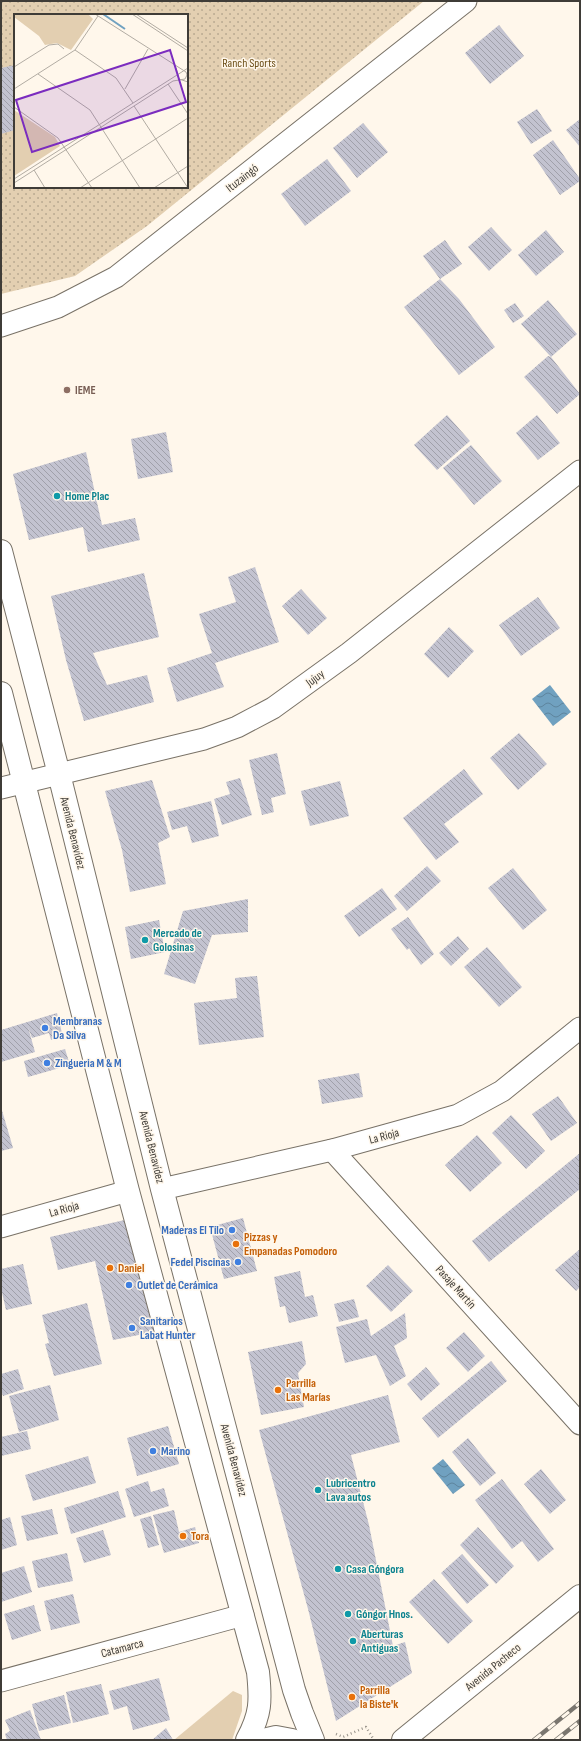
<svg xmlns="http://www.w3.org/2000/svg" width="581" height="1741" font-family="'Sofia Sans Condensed',sans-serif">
<defs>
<pattern id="park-dots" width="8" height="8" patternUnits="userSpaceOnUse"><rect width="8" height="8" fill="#e3cfb1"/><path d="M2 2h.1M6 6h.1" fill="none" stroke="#b9a991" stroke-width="1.8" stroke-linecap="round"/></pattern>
<pattern id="water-waves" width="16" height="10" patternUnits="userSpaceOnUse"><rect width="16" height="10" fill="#70a1c0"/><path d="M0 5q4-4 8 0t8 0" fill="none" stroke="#5d849d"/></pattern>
<pattern id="building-back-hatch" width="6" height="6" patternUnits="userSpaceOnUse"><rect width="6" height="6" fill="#c3c3d0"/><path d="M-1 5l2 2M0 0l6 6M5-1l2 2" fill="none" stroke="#a0a0aa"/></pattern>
</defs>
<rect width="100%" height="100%" fill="#fff7eb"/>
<!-- green -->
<path fill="#e3cfb1" d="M233,1691L242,1695V1711L232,1740H174Z"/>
<!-- park -->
<path fill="url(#park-dots)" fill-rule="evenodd" d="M1,1H424L147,226L75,276L1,294ZM15,15H187V187H15Z"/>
<!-- water -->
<g fill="url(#water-waves)">
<path d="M550,685L571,712L553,726L532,699Z"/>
<path d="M443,1459L465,1485L453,1494L432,1468Z"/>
</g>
<!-- building -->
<g fill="url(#building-back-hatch)">
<path d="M499,25L524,56L490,84L465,53Z"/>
<path d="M15,65V130L1,134V68Z"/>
<path d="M537,109L552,131L531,144L517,122Z"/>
<path d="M580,119V147L566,130Z"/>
<path d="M363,123L388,152L357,178L333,148Z"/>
<path d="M553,140L580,179V181L560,195L533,155Z"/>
<path d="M327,159L351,191L305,226L281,194Z"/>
<path d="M491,227L512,250L489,271L468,247Z"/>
<path d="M546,230L564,252L536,276L518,255Z"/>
<path d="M445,240L462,264L440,279L459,299L495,347L459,375L404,307L440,279L423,256Z"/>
<path d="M548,300L577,334L551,357L580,394L557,414L524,377L548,356L551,357L521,324Z"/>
<path d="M515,303L524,316L513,323L504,310Z"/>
<path d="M447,415L470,441L437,470L414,445Z"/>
<path d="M537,415L560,443L538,460L516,433Z"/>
<path d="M166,432L173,472L138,479L131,439Z"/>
<path d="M471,445L502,481L474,505L443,468Z"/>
<path d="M86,452L102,525L135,518L140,540L88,552L83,527L29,540L13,474Z"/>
<path d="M255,567L279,642L215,663L224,687L177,702L167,668L212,653L199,614L236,602L228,577Z"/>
<path d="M144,573L159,637L93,653L107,685L147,675L154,702L84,721L66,660L51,596Z"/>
<path d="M301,589L327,618L308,635L282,606Z"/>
<path d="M538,597L560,628L521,656L499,625Z"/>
<path d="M449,627L474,651L448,678L424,654Z"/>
<path d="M519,733L547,764L518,790L490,758Z"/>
<path d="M277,753L286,794L271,798L274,812L262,815L249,760Z"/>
<path d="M464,769L483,794L444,824L459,842L436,860L403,818Z"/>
<path d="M240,778L252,815L222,825L214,799L230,794L226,782Z"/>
<path d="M152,780L170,837L158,843L166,884L130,892L122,850L105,791Z"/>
<path d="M340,781L349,816L310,826L301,791Z"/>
<path d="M211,801L219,836L192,843L187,826L172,830L167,812Z"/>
<path d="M427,866L441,881L407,911L394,896Z"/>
<path d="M513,868L547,910L523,930L488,888Z"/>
<path d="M382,888L397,909L359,937L344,916Z"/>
<path d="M248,899V932L212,935L195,984L164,974L183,911Z"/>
<path d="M408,917L434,954L421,965L409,948L407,950L391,929Z"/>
<path d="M159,920L165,952L131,959L125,927Z"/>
<path d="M458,936L469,949L451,966L439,953Z"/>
<path d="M487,947L522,987L499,1007L464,967Z"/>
<path d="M257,976L264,1037L199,1045L194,1003L237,998L235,978Z"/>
<path d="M57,1013L63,1037L51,1040L49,1033L32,1038L28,1027L35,1052L1,1062V1030Z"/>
<path d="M65,1049L70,1065L28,1077L24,1061Z"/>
<path d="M359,1073L363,1097L322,1104L318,1080Z"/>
<path d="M558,1096L577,1123L551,1141L532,1114Z"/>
<path d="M1,1107L13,1148L1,1151Z"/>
<path d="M511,1115L545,1151L526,1169L492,1133Z"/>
<path d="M477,1135L502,1163L470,1192L445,1165Z"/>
<path d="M580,1153V1189L489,1262L472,1241Z"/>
<path d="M243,1218L257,1271L224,1279L210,1227Z"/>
<path d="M129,1219L154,1332L113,1340L95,1261L58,1270L50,1237Z"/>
<path d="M580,1249V1287L576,1291L555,1270Z"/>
<path d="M23,1264L32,1304L6,1310L1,1288V1269Z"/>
<path d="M388,1265L413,1291L391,1312L366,1286Z"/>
<path d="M300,1271L305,1297L313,1295L318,1316L289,1323L285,1306L280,1307L274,1277Z"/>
<path d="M354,1299L359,1317L339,1322L334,1304Z"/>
<path d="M87,1303L102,1364L54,1376L45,1344L49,1343L42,1315Z"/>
<path d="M405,1313L407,1338L394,1346L406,1376L390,1386L376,1355L345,1363L336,1327L367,1319L371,1336Z"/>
<path d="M464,1332L485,1356L468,1372L446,1348Z"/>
<path d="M302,1341L306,1364L298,1373L304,1407L261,1415L248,1352Z"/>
<path d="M491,1361L507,1381L438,1438L422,1418Z"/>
<path d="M426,1367L440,1384L421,1401L407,1384Z"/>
<path d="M18,1369L24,1389L3,1396L1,1390V1374Z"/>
<path d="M50,1385L59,1420L19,1432L9,1396Z"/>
<path d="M388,1395L400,1442L351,1455L369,1525L393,1646L405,1642L412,1673L336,1721L308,1609L259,1430Z"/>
<path d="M168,1426L179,1464L137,1476L127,1438Z"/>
<path d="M27,1431L31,1449L1,1456V1437Z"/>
<path d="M468,1438L496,1473L480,1486L452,1452Z"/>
<path d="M88,1456L96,1483L33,1501L25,1475Z"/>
<path d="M541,1469L566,1500L550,1514L524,1484Z"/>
<path d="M502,1479L554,1549L538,1562L522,1541L512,1549L475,1500Z"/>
<path d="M148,1481L151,1492L164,1488L169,1506L134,1517L125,1489Z"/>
<path d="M118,1491L126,1517L71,1534L64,1508Z"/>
<path d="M52,1509L58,1534L27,1541L21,1516Z"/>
<path d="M174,1510L179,1532L195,1527L199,1543L164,1553L153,1515Z"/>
<path d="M151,1516L159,1545L148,1548L140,1519Z"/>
<path d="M10,1517L17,1545L1,1550V1520Z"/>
<path d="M478,1527L514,1566L496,1584L460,1545Z"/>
<path d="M103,1530L111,1555L84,1563L76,1538Z"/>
<path d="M67,1553L73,1581L38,1588L32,1561Z"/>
<path d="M462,1554L489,1585L467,1604L441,1573Z"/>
<path d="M24,1566L32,1592L1,1602V1573Z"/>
<path d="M434,1579L473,1621L448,1644L409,1602Z"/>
<path d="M73,1594L80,1623L51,1630L44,1601Z"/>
<path d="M34,1605L41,1631L12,1640L4,1614Z"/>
<path d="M159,1678L170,1720L133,1730L127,1706L114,1710L109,1691Z"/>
<path d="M101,1684L109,1714L73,1723L66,1692Z"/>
<path d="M64,1695L71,1723L39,1731L32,1704Z"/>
<path d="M30,1710L41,1740H7L5,1734L10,1731L5,1720Z"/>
<path d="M166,1728L173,1740H152Z"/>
</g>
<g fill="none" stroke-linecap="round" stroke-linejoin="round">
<defs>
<g id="street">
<path d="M1,326L58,307L116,277L466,1"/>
<path d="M1,788L204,739L237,727L273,708L349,653L580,471"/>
<path d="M332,1150L580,1424"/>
<path d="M162,1189L332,1150L458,1115L502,1091L580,1028"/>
<path d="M1,1227L128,1191"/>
<path d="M1,1681L243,1615"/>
</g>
<g id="secondary">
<path d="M1,551L59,774L162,1189L294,1690L302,1713L313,1740"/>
<path d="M1,693L128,1191L258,1672C261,1701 261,1714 247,1740"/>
<path d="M263,1740L276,1737L292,1740"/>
<path d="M403,1740L580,1596"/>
</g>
</defs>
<!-- street casing -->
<use href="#street" stroke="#797267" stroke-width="23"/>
<!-- secondary casing -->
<use href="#secondary" stroke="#797267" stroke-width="24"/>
<!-- path -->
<path stroke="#98938a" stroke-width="2.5" stroke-dasharray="1 3" stroke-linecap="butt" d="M336,1734L343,1737L366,1727L374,1740"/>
<!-- street -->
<use href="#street" stroke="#fff" stroke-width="21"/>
<!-- secondary -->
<use href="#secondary" stroke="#fff" stroke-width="22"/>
<defs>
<g id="rail">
<path d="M534,1740L580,1703"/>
<path d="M556,1740L580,1721"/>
</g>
</defs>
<!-- rail casing -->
<use href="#rail" stroke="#7a766f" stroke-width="4.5"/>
<!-- rail -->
<use href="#rail" stroke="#fff7eb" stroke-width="3" stroke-dasharray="9" stroke-linecap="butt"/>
</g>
<!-- markers -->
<circle fill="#8d6e63" stroke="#fff7eb" stroke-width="1.5" cx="67" cy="390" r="4"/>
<g fill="#0f9aa8" stroke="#fff7eb" stroke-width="1.5">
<circle cx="57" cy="496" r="4"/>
<circle cx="145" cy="940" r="4"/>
<circle cx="318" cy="1490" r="4"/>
<circle cx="338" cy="1569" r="4"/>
<circle cx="348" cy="1614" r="4"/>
<circle cx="353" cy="1641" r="4"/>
</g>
<g fill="#3f7fe0" stroke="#fff7eb" stroke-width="1.5">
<circle cx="45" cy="1028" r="4"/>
<circle cx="47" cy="1063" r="4"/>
<circle cx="232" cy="1230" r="4"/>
<circle cx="238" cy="1262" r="4"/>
<circle cx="129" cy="1285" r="4"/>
<circle cx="132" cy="1328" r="4"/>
<circle cx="153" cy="1451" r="4"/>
</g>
<g fill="#e8710a" stroke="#fff7eb" stroke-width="1.5">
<circle cx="236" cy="1244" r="4"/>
<circle cx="110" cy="1268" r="4"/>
<circle cx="278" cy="1390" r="4"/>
<circle cx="183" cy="1536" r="4"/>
<circle cx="352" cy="1697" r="4"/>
</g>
<g text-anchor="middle" stroke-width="3" stroke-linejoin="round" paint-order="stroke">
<!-- park labels -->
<g font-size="12" fill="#6b4d16" stroke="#fff7eb">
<text x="249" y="67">Ranch Sports</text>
</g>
<!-- street labels -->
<g font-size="12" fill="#3f3c37" stroke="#fff7eb">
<text transform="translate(242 178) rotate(-38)" y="4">Ituzaingó</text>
<text transform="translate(315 678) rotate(-36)" y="4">Jujuy</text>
<text transform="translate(73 833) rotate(76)" y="4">Avenida Benavídez</text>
<text transform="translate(384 1136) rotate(-15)" y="4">La Rioja</text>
<text transform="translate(152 1147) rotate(76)" y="4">Avenida Benavídez</text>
<text transform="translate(64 1209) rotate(-16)" y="4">La Rioja</text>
<text transform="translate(456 1287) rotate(48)" y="4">Pasaje Martín</text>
<text transform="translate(234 1460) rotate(75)" y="4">Avenida Benavídez</text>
<text transform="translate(122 1648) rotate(-15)" y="4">Catamarca</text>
<text transform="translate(493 1667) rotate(-39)" y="4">Avenida Pacheco</text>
</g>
<!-- education labels -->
<g font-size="12" font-weight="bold" fill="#785e54" stroke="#fff7eb" text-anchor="start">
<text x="75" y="394">IEME</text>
</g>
<!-- culture labels -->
<g font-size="12" font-weight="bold" fill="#0d838f" stroke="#fff7eb" text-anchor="start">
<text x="65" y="500">Home Plac</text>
<text x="153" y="937">Mercado de<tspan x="153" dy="14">Golosinas</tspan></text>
<text x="326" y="1487">Lubricentro<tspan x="326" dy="14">Lava autos</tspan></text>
<text x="346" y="1573">Casa Góngora</text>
<text x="356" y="1618">Góngor Hnos.</text>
<text x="361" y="1638">Aberturas<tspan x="361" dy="14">Antiguas</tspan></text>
</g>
<!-- shop labels -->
<g font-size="12" font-weight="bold" fill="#366cbe" stroke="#fff7eb" text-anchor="start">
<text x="53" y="1025">Membranas<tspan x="53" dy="14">Da Silva</tspan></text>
<text x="55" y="1067">Zingueria M &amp; M</text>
<text x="224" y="1234" text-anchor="end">Maderas El Tilo</text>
<text x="230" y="1266" text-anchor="end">Fedel Piscinas</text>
<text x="137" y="1289">Outlet de Cerámica</text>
<text x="140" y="1325">Sanitarios<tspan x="140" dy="14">Labat Hunter</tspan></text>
<text x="161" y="1455">Marino</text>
</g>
<!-- food labels -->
<g font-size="12" font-weight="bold" fill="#c56008" stroke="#fff7eb" text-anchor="start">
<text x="244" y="1241">Pizzas y<tspan x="244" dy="14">Empanadas Pomodoro</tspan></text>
<text x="118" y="1272">Daniel</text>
<text x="286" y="1387">Parrilla<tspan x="286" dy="14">Las Marías</tspan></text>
<text x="191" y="1540">Tora</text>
<text x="360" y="1694">Parrilla<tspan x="360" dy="14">la Biste'k</tspan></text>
</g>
</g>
<!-- overview -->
<g transform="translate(14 14)">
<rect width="174" height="174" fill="#fff7eb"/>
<path d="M0,0H74L79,5L57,36L43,29L31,31L25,22L0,3Z" fill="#e3cfb1"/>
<path d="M0,96L41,123L46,132L0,162Z" fill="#e3cfb1"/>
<path fill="none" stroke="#70a1c0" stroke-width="2" d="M89,0L111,15"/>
<path fill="none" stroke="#b2aca3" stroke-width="1" d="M81,0L172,58L174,63M118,0L174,37M122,0L174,34M61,36L102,64L119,89M0,53L35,31L44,30L50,35M162,54L165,65L174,68M24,60L76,96L126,174M154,70L174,100M0,75L61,36L84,2M111,75L134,35M120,92L174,174M0,93L44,124L78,174M20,156L31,174M0,165L174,54M0,169L159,67L171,65L174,59M66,174L174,104M140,174L174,152"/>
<path fill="#7b2cbf" fill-opacity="0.15" stroke="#7b2cbf" stroke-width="2" d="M156,36L172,88L18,138L2,86Z"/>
<rect width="174" height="174" fill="none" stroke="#3f3c37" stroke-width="2"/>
</g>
<!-- border -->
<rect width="581" height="1741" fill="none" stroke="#3f3c37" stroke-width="4"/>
</svg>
